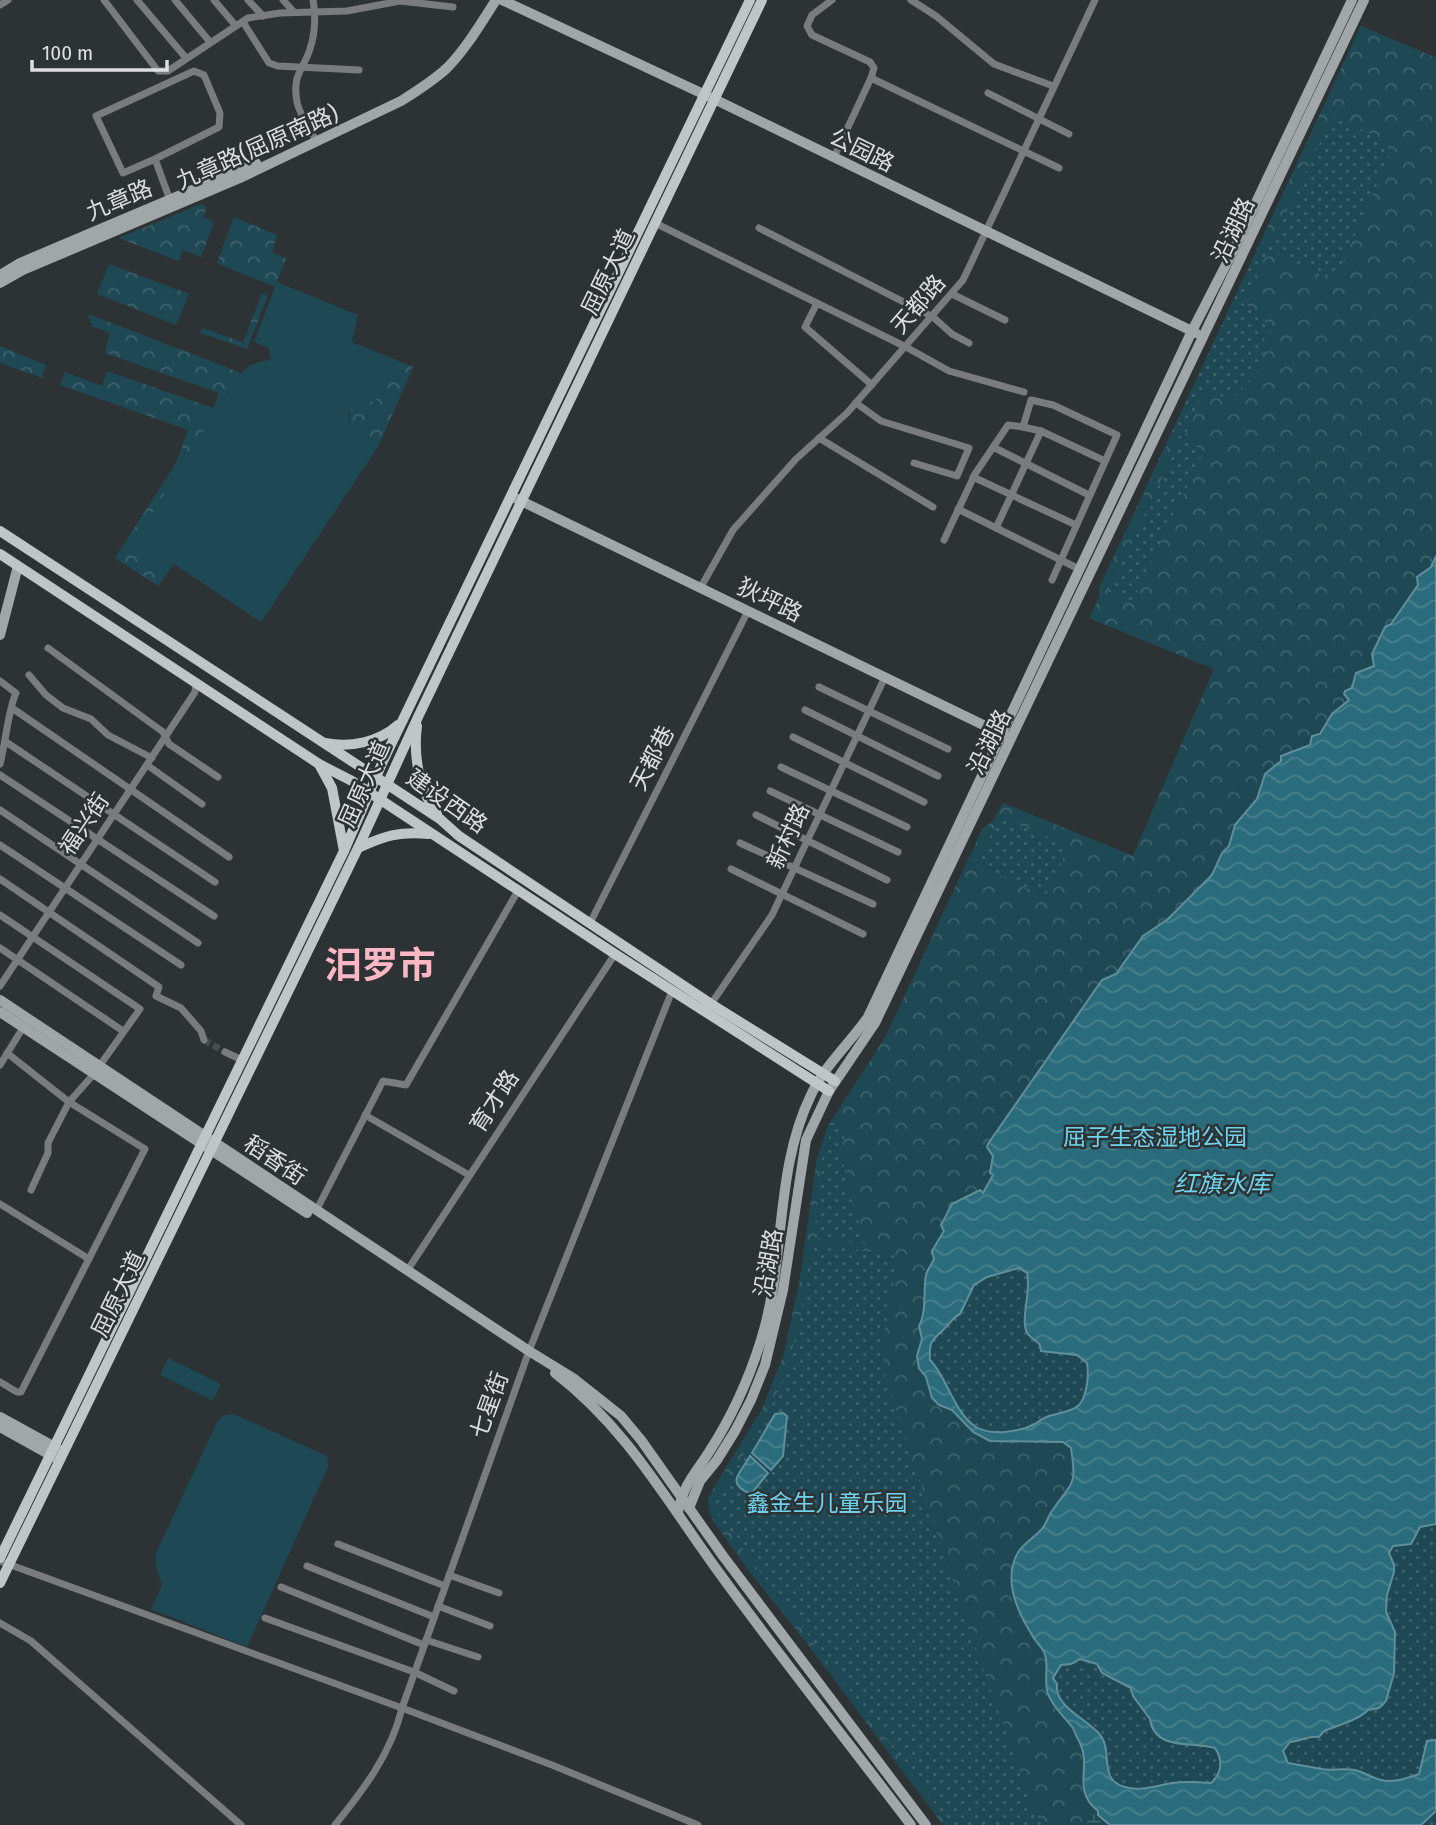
<svg xmlns="http://www.w3.org/2000/svg" width="1436" height="1825" font-family="'Fira Sans Condensed','Noto Sans SC',sans-serif">
<defs>
<pattern id="grass-dots" width="8" height="8" patternUnits="userSpaceOnUse" patternTransform="scale(1.75)"><rect width="8" height="8" fill="#1e4954"/><path d="M2 2h.1M6 6h.1" fill="none" stroke="#3e636c" stroke-width="1.8" stroke-linecap="round"/></pattern>
<pattern id="forest-crowns" width="20" height="18" patternUnits="userSpaceOnUse" patternTransform="scale(1.75)"><rect width="20" height="18" fill="#1e4954"/><path d="M2 6a3 3 0 1 1 6 0M12 15a3 3 0 1 1 6 0" fill="none" stroke="#3e636c"/></pattern>
<pattern id="wetland-marsh" width="20" height="14" patternUnits="userSpaceOnUse" patternTransform="scale(1.75)"><rect width="20" height="14" fill="#1e4954"/><path d="M1 5h8M5 5V1M11 12h8M15 12V8" fill="none" stroke="#3e636c"/></pattern>
<pattern id="water-waves" width="16" height="10" patternUnits="userSpaceOnUse" patternTransform="scale(1.75)"><rect width="16" height="10" fill="#2b6c7c"/><path d="M0 5q4-4 8 0t8 0" fill="none" stroke="#49818e"/></pattern>
</defs>
<rect width="100%" height="100%" fill="#2d3335"/>
<!-- grass -->
<path fill="url(#grass-dots)" d="M1361,26L1436,58V1825H943L809,1646L750,1572L714,1522L709,1511L708,1498L762,1409L784,1354L800,1279L817,1158L828,1126L886,1036L982,830L994,820L1003,803L1133,856L1214,669L1089,618L1099,598V588Z"/>
<!-- forest -->
<g fill="url(#forest-crowns)" fill-rule="evenodd">
<path d="M1361,26L1436,58V556L1391,624L1385,627L1375,648L1374,666L1357,673L1352,688L1344,694L1349,699L1332,714L1320,734L1312,736L1310,745L1286,754L1265,779L1257,799L1235,825L1229,846L1222,853L1212,875L1168,919L1143,936L1116,974L1102,980L999,1127L987,1147L993,1156L990,1173L994,1175L983,1193L980,1191L963,1200L955,1202C947,1219 944,1236 932,1250L934,1259L926,1273V1298L920,1334L922,1339L917,1356L919,1368L926,1377L930,1391L939,1405L952,1410L967,1426L990,1441L1063,1442L1071,1448L1075,1470L1074,1480L1045,1527L1012,1568V1585L1017,1599L1018,1614L1043,1649L1046,1658L1045,1676L1047,1691L1073,1728L1082,1747L1086,1825H1042L1031,1802L966,1621L883,1369V1337L899,1256L813,1243C804,1302 795,1360 767,1415C752,1445 728,1473 715,1504L718,1516L951,1825H943L809,1646L750,1572L714,1522L709,1511L708,1498L762,1409L784,1354L800,1279L817,1158L828,1126L886,1036L982,830L994,820L1003,803L1133,856L1214,669L1089,618L1099,598V588L1172,435L1181,439L1108,591L1132,602L1204,451L1183,440L1204,393L1225,397L1244,393L1242,388C1259,375 1266,358 1264,337L1271,335L1263,317L1244,303L1268,250L1326,277L1338,274L1390,155L1387,145L1381,139L1333,116L1270,246L1261,241ZM1000,816L1069,846L1045,897L977,865ZM835,1121L847,1127L841,1150L847,1182L865,1244L814,1237L822,1158Z"/>
<path d="M201,204L207,207L203,217L214,222L201,257L183,250L178,261L119,238Z"/>
<path d="M234,217L277,235L272,253L286,258L275,287L217,263Z"/>
<path d="M109,264L189,294L176,325L97,294Z"/>
<path d="M262,293L268,295L247,349L200,333L202,328L243,342Z"/>
<path d="M88,314L239,372L240,374L130,549L167,574L158,586L115,558L176,463L188,430L60,385L65,372L102,386L107,371L213,408L219,393L105,353L110,333L92,326Z"/>
<path d="M0,346L46,365L42,378L0,363Z"/>
<path d="M396,360L413,367L379,445L362,433L350,431V414L337,383L358,391L362,397L380,398Z"/>
</g>
<!-- wetland -->
<path fill="url(#wetland-marsh)" d="M1086,1800L1098,1811V1815L1110,1825H1086L1083,1811Z"/>
<!-- pitch -->
<g fill="#1e4954">
<path d="M277,282L358,315L352,342L396,360L381,398L377,397L375,403C361,397 352,388 338,384L347,397L350,431L362,433L379,445L261,622L174,564L167,574L129,550L240,374L250,365L271,359L269,348L254,342Z"/>
<path d="M168,1358L221,1384L213,1401L160,1375Z"/>
<path d="M234,1414L327,1456L328,1467L247,1647L151,1609L162,1585L156,1566V1553L218,1420L225,1415Z"/>
</g>
<!-- water -->
<g fill="url(#water-waves)" stroke="#608e9a" stroke-width="2" fill-rule="evenodd">
<path d="M1436,556V1524L1420,1527L1411,1544L1393,1546L1389,1553L1394,1565V1572L1387,1595L1386,1612L1395,1632L1394,1673L1386,1701L1379,1708L1368,1710C1357,1721 1338,1725 1324,1731L1319,1737C1309,1735 1302,1741 1290,1742L1283,1751L1288,1763C1300,1765 1310,1767 1321,1769C1331,1771 1343,1768 1355,1770C1364,1772 1372,1778 1381,1780C1394,1783 1407,1778 1419,1774L1427,1741L1436,1740V1811L1421,1825H1110L1098,1815V1811C1071,1790 1092,1767 1080,1743C1077,1738 1075,1733 1073,1728C1064,1716 1054,1709 1048,1694C1043,1680 1050,1664 1044,1652C1041,1646 1035,1641 1032,1635C1020,1616 1007,1588 1013,1565C1017,1546 1030,1542 1042,1529C1047,1523 1048,1516 1052,1511C1073,1480 1077,1487 1071,1448L1063,1442L990,1441L973,1432L952,1410L939,1405L932,1398L926,1377L919,1368L917,1356L922,1339L919,1326C927,1311 923,1291 926,1275C927,1270 932,1264 934,1259L932,1251L944,1231L941,1225L952,1204L980,1190L983,1193L993,1175L990,1173L993,1156L987,1147L988,1144L1102,980L1116,974L1143,936L1168,919L1212,875L1222,853L1229,846L1235,825L1257,799L1265,774L1281,761V756L1310,745L1312,736L1320,734L1332,714L1349,700L1344,694L1345,691L1352,688L1356,673L1374,666L1372,654L1385,627L1391,624L1418,585L1417,577L1431,567ZM1019,1268L1027,1273C1032,1289 1019,1323 1028,1334C1031,1338 1037,1341 1040,1345L1041,1351L1077,1355L1087,1363C1089,1374 1087,1397 1079,1405C1072,1412 1058,1413 1049,1416C1043,1418 1039,1421 1035,1424C1020,1432 991,1436 976,1427C954,1413 947,1377 930,1360C929,1341 931,1342 943,1330C949,1325 952,1318 960,1314L974,1285L987,1277ZM1080,1659L1097,1664L1102,1673L1131,1688L1133,1696L1150,1719C1155,1752 1194,1741 1215,1748C1223,1760 1222,1773 1211,1783C1198,1782 1186,1781 1173,1783C1158,1785 1140,1792 1125,1787C1098,1780 1113,1753 1101,1736C1090,1720 1054,1708 1057,1684L1053,1678L1061,1665L1071,1664Z"/>
<path d="M783,1413L787,1416L783,1456L771,1470L752,1453L775,1414Z"/>
<path d="M750,1456L768,1473L751,1494C724,1483 741,1473 750,1456Z"/>
</g>
<g fill="none" stroke-linecap="round" stroke-linejoin="round">
<!-- street-tunnel -->
<path stroke="#474d4f" stroke-width="7" stroke-dasharray="7 3.5" stroke-linecap="butt" d="M204,1040L225,1052"/>
<!-- street -->
<g stroke="#797c7d" stroke-width="7">
<path d="M104,0L158,71H168L248,18L280,13L347,11L400,1L453,7"/>
<path d="M137,0L186,58"/>
<path d="M175,0L210,42"/>
<path d="M214,0L236,26"/>
<path d="M248,0L263,16"/>
<path d="M283,0L294,12"/>
<path d="M313,0C316,15 315,34 310,49C303,71 292,74 297,102C299,113 308,126 314,137"/>
<path d="M832,0L812,15L807,26L812,35L870,62L874,68L871,78"/>
<path d="M911,0L936,16L994,64L1053,86"/>
<path d="M0,5L8,0"/>
<path d="M243,22L269,63L278,66L359,70"/>
<path d="M988,93L1069,134"/>
<path d="M834,157L871,78L1059,168"/>
<path d="M155,159L219,127L220,113L204,75L194,71L96,116L123,173L155,159L170,200"/>
<path d="M655,223L906,347L949,371L1024,392"/>
<path d="M759,228L933,317L952,334L969,343"/>
<path d="M952,294L1005,320"/>
<path d="M817,303L805,327L872,385"/>
<path d="M856,403L881,421L969,448L957,476L914,463"/>
<path d="M1023,427L1041,431L1105,461"/>
<path d="M819,438L933,507"/>
<path d="M993,447L1089,495"/>
<path d="M973,477L1076,525"/>
<path d="M958,509L1079,569"/>
<path d="M996,528L1041,431"/>
<path d="M944,540L975,474L1008,425L1023,427L1031,400L1053,405L1117,435L1052,580"/>
<path d="M701,587L733,530L796,459L847,413L963,280L1095,0"/>
<path d="M48,648L163,732L169,744L218,777"/>
<path d="M29,675L46,695L63,708L91,719L108,735L152,758"/>
<path d="M0,681L16,693C9,706 5,746 0,764"/>
<path d="M819,687L948,749"/>
<path d="M12,708L229,857"/>
<path d="M805,710L938,776"/>
<path d="M793,737L924,802"/>
<path d="M6,742L215,882"/>
<path d="M147,765L202,804"/>
<path d="M781,767L907,827"/>
<path d="M0,775L214,916"/>
<path d="M770,791L898,852"/>
<path d="M0,810L198,943"/>
<path d="M756,815L887,880"/>
<path d="M740,843L873,904"/>
<path d="M0,845L181,965"/>
<path d="M731,869L863,934"/>
<path d="M0,879L159,987L156,996L181,1008L201,1031L204,1040"/>
<path d="M0,915L140,1009L93,1075L69,1102L48,1143V1153L31,1190"/>
<path d="M590,923L748,611"/>
<path d="M0,948L123,1031"/>
<path d="M0,986L195,692L196,682"/>
<path d="M711,1004L772,915L885,677"/>
<path d="M225,1052L242,1060"/>
<path d="M0,1065L24,1026"/>
<path d="M365,1115L469,1175"/>
<path d="M0,1204L89,1259"/>
<path d="M316,1211L383,1081L406,1085L519,889"/>
<path d="M407,1271L615,954"/>
<path d="M0,1382L17,1392H21L145,1149L69,1102L7,1053"/>
<path d="M338,1544L445,1586"/>
<path d="M0,1561L402,1708L552,1765L698,1825"/>
<path d="M307,1566L434,1617"/>
<path d="M449,1575L499,1593"/>
<path d="M281,1587L424,1645"/>
<path d="M438,1606L490,1626"/>
<path d="M265,1618L414,1672L454,1691"/>
<path d="M0,1623L31,1641L241,1825"/>
<path d="M426,1640L478,1657"/>
<path d="M335,1825C364,1789 391,1754 402,1708L529,1351L672,991"/>
</g>
<!-- secondary -->
<g stroke="#a1a6a8" stroke-width="10">
<path d="M502,0L714,99L1196,333"/>
<path d="M0,275L20,263L256,163"/>
<path d="M0,283L23,270L240,178L401,101C417,91 433,81 447,68C466,49 481,23 496,0"/>
<path d="M515,498L1006,736"/>
<path d="M0,635L18,566"/>
<path d="M0,1000L529,1351L573,1378L621,1416L641,1440L723,1556L926,1825"/>
<path d="M0,1012L307,1213"/>
<path d="M555,1373C628,1429 667,1502 720,1574C782,1659 847,1741 911,1825"/>
<path d="M0,1417L60,1450"/>
<path d="M0,1427L59,1460"/>
<path d="M689,1508L700,1481L717,1460L735,1431L751,1400L765,1365L783,1290L806,1140L829,1091L875,1023L1364,0"/>
<path d="M678,1512C683,1485 695,1474 709,1452C731,1418 749,1379 761,1340C786,1261 774,1171 811,1095C824,1066 850,1043 868,1017L1192,331L1233,251L1352,0"/>
</g>
<!-- primary -->
<g stroke="#c0c6c8" stroke-width="10">
<path d="M0,531L440,819L459,836L711,1004L835,1081"/>
<path d="M0,554L319,764L352,781L615,954L829,1091"/>
<path d="M417,726C413,755 419,790 437,814"/>
<path d="M325,743C351,748 379,742 398,725"/>
<path d="M319,764L332,788L344,851"/>
<path d="M358,848C384,836 399,831 429,834"/>
<path d="M0,1558L344,851L383,761L750,0"/>
<path d="M0,1583L358,848L418,717L762,0"/>
</g>
</g>
<g text-anchor="middle" stroke-width="5" stroke-linejoin="round" paint-order="stroke">
<!-- street labels -->
<g font-size="23" fill="#dcdfe0" stroke="#2d3335">
<text transform="translate(257 147) rotate(-24)" y="8">九章路(屈原南路)</text>
<text transform="translate(862 150) rotate(26)" y="8">公园路</text>
<text transform="translate(119 200) rotate(-23)" y="8">九章路</text>
<text transform="translate(1233 230) rotate(-65)" y="8">沿湖路</text>
<text transform="translate(608 272) rotate(-64)" y="8">屈原大道</text>
<text transform="translate(918 304) rotate(-49)" y="8">天都路</text>
<text transform="translate(770 600) rotate(26)" y="8">狄坪路</text>
<text transform="translate(989 742) rotate(-64)" y="8">沿湖路</text>
<text transform="translate(652 758) rotate(-63)" y="8">天都巷</text>
<text transform="translate(364 784) rotate(-66)" y="8">屈原大道</text>
<text transform="translate(447 801) rotate(35)" y="8">建设西路</text>
<text transform="translate(84 824) rotate(-56)" y="8">福兴街</text>
<text transform="translate(788 836) rotate(-65)" y="8">新村路</text>
<text transform="translate(494 1101) rotate(-57)" y="8">育才路</text>
<text transform="translate(275 1160) rotate(34)" y="8">稻香街</text>
<text transform="translate(768 1263) rotate(-80)" y="8">沿湖路</text>
<text transform="translate(118 1294) rotate(-64)" y="8">屈原大道</text>
<text transform="translate(489 1405) rotate(-70)" y="8">七星街</text>
</g>
<!-- park labels -->
<g font-size="23" fill="#70d3ed" stroke="#2d3335">
<text x="1155" y="1145">屈子生态湿地公园</text>
<text x="827" y="1511">鑫金生儿童乐园</text>
</g>
<!-- water labels -->
<g font-size="24" font-style="italic" fill="#71d4ee" stroke="#2d3335">
<text x="1222" y="1192">红旗水库</text>
</g>
<!-- town labels -->
<g font-size="37" font-weight="bold" fill="#fbb7c4" stroke="#2d3335">
<text x="380" y="978">汨罗市</text>
</g>
</g>
<!-- scale -->
<path d="M32 60v10h135v-10" fill="none" stroke="#dcdfe0" stroke-width="3.5"/>
<text x="42" y="60" font-size="21" fill="#dcdfe0" stroke="#2d3335" stroke-width="5" paint-order="stroke">100 m</text>
</svg>
